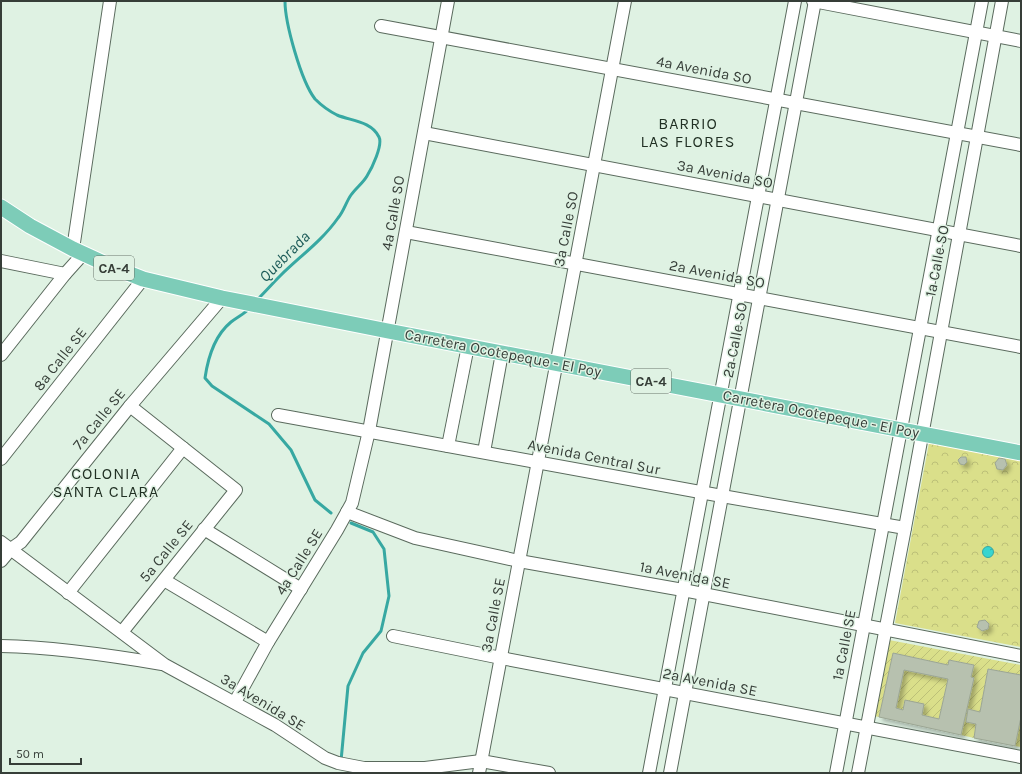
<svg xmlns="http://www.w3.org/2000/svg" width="1022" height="774" font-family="Karla,sans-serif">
<defs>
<pattern id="park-crowns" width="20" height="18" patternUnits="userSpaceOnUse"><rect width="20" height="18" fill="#dadf8a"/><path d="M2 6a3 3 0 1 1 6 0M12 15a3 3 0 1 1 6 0" fill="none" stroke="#bcc078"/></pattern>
<pattern id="garden-furrows" width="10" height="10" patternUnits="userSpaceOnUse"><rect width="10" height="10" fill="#dadf8a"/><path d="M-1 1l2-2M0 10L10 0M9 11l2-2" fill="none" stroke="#bcc078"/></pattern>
<pattern id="water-ripples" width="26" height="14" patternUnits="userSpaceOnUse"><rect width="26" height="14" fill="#38d5d0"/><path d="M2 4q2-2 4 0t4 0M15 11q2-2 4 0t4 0" fill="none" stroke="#30aeaa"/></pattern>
<filter id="shadow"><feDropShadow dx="3.5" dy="3.5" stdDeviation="2" flood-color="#0004"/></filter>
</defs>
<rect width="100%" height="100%" fill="#dff2e3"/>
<!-- park -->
<path fill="url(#park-crowns)" d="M929,443L1021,460V647L895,623Z"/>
<!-- garden -->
<g fill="url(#garden-furrows)">
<path d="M889,640L1021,665V675L988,669L980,712L968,710L966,722L976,724L974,738L961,735L974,678L971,677L974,665L950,660L948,665L893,653L879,717L874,716Z"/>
<path d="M904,670L948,679L939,719L922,715L905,700L903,710L896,708Z"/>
<path d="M1021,717V747L1015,746Z"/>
</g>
<!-- water -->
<circle fill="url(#water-ripples)" stroke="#37a8a2" cx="988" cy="552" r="5.5"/>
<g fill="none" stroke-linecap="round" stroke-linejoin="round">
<!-- stream -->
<g stroke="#37a8a2" stroke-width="3">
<path d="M257,300C265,292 272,284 280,276C299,257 322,241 338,218C344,211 346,202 351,195C356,188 363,183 367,176C372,168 383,145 379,137C371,121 351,121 337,115C329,111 321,105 315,99C301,81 285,23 285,1"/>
<path d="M249,309C244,314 237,317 231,322C214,336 208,357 205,378L212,386L269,424L291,450L315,500L331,513"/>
<path d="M341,761L348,686L363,653L381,631L389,596L384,549L373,532L351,523"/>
</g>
</g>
<!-- building -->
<g fill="#b7c1af" stroke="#9ba593" fill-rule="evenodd" filter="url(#shadow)">
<path d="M961,457H966L967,462L964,465L960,464L958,460Z"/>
<path d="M999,458L1005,459L1007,465L1003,470L997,469L995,463Z"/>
<path d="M985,620L989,624L988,629L982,631L977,627L979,621Z"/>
<path d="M893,653L948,665L949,660L974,665L971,677L974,678L961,735L879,717ZM904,670L948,679L939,719L922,715L924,704L905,700L903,710L896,708Z"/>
<path d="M988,669L1021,675V717L1015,746L974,738L976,724L966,722L968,709L980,712Z"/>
</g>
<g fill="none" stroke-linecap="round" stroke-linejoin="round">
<defs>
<g id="minor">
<path d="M813,1L1021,41"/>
<path d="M381,26L1021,145"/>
<path d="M424,133L1021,246"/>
<path d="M406,232L1021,347"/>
<path d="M73,249L110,1"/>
<path d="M1,261L65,274"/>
<path d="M1,355L65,274L83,254"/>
<path d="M278,415L722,496L905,528"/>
<path d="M448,446L468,346"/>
<path d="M484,452L502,353"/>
<path d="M1,459L143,279"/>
<path d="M347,512L415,538L519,561L683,590L1021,656"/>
<path d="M204,529L301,589"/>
<path d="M1,542L165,665L275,725L325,758L338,763L364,768H425L481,761L549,773"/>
<path d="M1,561L11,549L21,542L130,406L222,298"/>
<path d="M164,580L268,642"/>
<path d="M68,593L183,448"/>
<path d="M122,632L236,490L130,406"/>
<path d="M393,636L501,658L1021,757"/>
<path d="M1,646C55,647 109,655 162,664"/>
<path d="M235,702L268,642L337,530L352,503L369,431L448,1"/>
<path d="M479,773L625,1"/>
<path d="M649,773L795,1"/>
<path d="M670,773L815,1"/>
<path d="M836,773L982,1"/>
<path d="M858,773L905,528L1002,1"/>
</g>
<path id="major" d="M1,207L30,226L73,249L110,266L143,279L222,298L388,331L1021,453"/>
</defs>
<!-- minor casing -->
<use href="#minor" stroke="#5a6a5d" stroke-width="14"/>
<!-- major casing -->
<use href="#major" stroke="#fff" stroke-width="17"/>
<!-- minor -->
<use href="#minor" stroke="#fff" stroke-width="12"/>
<!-- major -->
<use href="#major" stroke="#7dccb8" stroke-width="15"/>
</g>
<g text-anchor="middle" stroke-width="3" stroke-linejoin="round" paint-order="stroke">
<!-- shield labels -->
<g fill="#dff2e3" stroke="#69746b" stroke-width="1">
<rect x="94" y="256" width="40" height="24" rx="3"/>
<rect x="631" y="369" width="40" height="24" rx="3"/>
</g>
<g font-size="14" font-weight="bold" fill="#363e38">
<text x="114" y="273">CA-4</text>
<text x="651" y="386">CA-4</text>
</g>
<!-- street labels -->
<g font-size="15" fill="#363e38" stroke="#dff2e3">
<text transform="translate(704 70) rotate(11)" y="5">4a Avenida SO</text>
<text transform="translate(725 174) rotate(11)" y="5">3a Avenida SO</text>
<text transform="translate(393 213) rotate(-80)" y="5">4a Calle SO</text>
<text transform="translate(566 229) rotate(-79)" y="5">3a Calle SO</text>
<text transform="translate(937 261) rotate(-79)" y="5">1a Calle SO</text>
<text transform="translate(717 274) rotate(11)" y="5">2a Avenida SO</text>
<text transform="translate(735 340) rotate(-79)" y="5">2a Calle SO</text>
<text transform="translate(503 353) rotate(11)" y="5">Carretera Ocotepeque - El Poy</text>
<text transform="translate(60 359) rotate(-52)" y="5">8a Calle SE</text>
<text transform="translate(821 414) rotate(11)" y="5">Carretera Ocotepeque - El Poy</text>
<text transform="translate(99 419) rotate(-51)" y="5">7a Calle SE</text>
<text transform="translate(594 457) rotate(11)" y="5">Avenida Central Sur</text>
<text transform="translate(166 551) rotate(-51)" y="5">5a Calle SE</text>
<text transform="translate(299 562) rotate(-58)" y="5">4a Calle SE</text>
<text transform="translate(685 575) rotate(11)" y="5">1a Avenida SE</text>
<text transform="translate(493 615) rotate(-79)" y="5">3a Calle SE</text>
<text transform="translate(844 645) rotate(-79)" y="5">1a Calle SE</text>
<text transform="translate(710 682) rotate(11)" y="5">2a Avenida SE</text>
<text transform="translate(263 702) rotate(31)" y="5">3a Avenida SE</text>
</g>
<!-- neighbourhood labels -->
<g font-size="16" letter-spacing="1" fill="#213024" stroke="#dff2e3">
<text x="688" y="129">BARRIO<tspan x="688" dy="18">LAS FLORES</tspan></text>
<text x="106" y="479">COLONIA<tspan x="106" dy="18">SANTA CLARA</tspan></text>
</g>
<!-- water labels -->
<g font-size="16" font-style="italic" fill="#1e5c59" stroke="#dff2e3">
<text transform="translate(284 256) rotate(-45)" y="6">Quebrada</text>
</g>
</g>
<!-- border -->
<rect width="1022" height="774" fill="none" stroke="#363e38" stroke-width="4"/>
<!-- scale -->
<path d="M10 758v6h71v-6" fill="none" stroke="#363e38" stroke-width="2"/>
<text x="16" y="758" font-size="12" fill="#363e38" stroke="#dff2e3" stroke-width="3" paint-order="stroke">50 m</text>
</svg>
